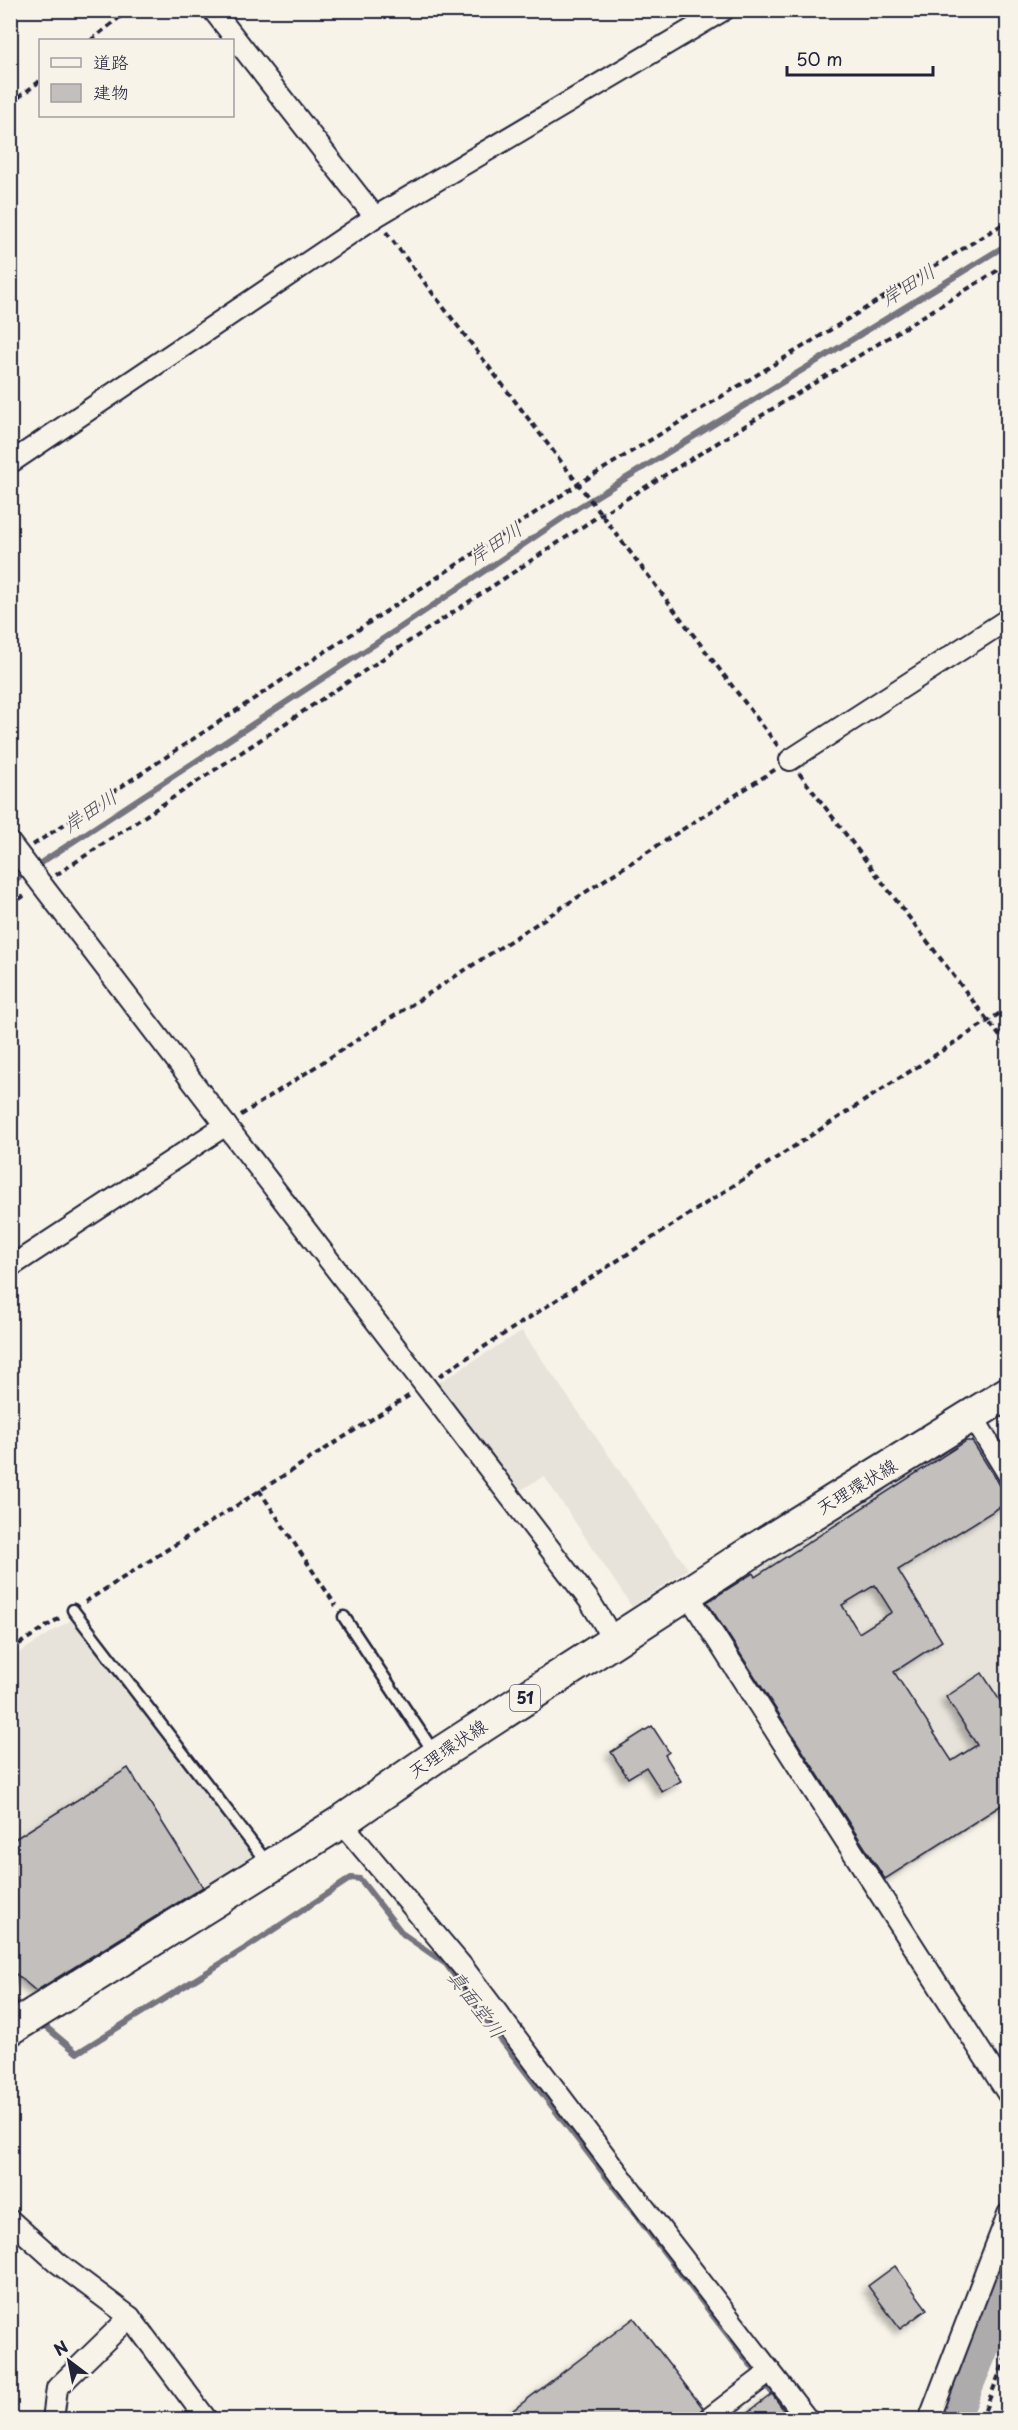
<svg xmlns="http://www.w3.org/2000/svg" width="1018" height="2430" font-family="'Playpen Sans','Klee One',sans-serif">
<defs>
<filter id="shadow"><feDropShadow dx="-5" dy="5" stdDeviation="3" flood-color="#0004"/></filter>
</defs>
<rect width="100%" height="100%" fill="#f7f3e8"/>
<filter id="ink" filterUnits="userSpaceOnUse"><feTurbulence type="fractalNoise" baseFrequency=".0167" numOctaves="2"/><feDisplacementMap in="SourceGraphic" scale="12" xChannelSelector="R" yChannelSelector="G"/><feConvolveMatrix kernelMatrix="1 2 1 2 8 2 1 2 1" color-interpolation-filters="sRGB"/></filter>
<g filter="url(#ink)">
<!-- built -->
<g fill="#e7e3db">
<path d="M522,1331L688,1569L632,1607L544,1476L516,1493L433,1386Z"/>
<path d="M961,1438L975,1439L1007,1491V1804L882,1884L700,1602Z"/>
<path d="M71,1620L258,1861L40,1999L11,1973V1658Z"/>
</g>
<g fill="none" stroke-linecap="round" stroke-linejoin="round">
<!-- stream -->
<g stroke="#76747f" stroke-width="6">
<path d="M10,883L401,627L579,507L1008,244"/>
<path d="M10,1997L24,2008"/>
<path d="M39,2021L77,2053L249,1946L351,1878L360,1879L403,1934L446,1964L495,2032L793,2420"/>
</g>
<!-- river -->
<path stroke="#aeabad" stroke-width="34" d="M952,2420L1008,2285"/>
</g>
<!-- building -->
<g fill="#c2bfbd" stroke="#22223b" stroke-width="1.5" fill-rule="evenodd" filter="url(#shadow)">
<path d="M966,1441H972L1008,1498V1502L898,1570L942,1641L894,1672L952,1761L977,1745L946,1697L982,1673L1008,1713V1801L885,1879L707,1602L753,1573L755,1577ZM875,1585L892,1612L859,1633L842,1605Z"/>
<path d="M652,1726L669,1752L665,1755L681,1781L662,1792L646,1767L628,1778L611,1752Z"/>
<path d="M128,1768L203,1887L36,1991L10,1969V1842Z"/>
<path d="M895,2266L927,2309L900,2329L868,2286Z"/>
<path d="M634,2318L703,2408L696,2415L695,2420H519L512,2411Z"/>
<path d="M772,2394L791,2420H738Z"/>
</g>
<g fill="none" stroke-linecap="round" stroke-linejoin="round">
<defs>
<g id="service">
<path d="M73,1610L268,1864"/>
<path d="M344,1617L435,1754"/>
</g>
<g id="minor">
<path d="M213,10L375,217"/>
<path d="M10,463L375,217L724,10"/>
<path d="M790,760L1008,619"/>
<path d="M10,843L589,1600L604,1624L611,1641"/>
<path d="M10,1267L226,1125"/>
<path d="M973,1417L1008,1474"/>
<path d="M687,1593L1008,2094"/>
<path d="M341,1822L462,1966L668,2239L808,2420"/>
<path d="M10,2220L58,2263L130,2317L207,2420"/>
<path d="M53,2420L57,2388L130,2317"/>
<path d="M707,2420L770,2372"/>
<path d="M929,2420L1008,2214"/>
</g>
<path id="primary" d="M10,2029L341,1822L436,1756L759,1547L1008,1393"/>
</defs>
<!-- service casing -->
<use href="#service" stroke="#22223b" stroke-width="15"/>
<!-- minor casing -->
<use href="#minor" stroke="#22223b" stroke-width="24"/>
<!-- primary casing -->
<use href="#primary" stroke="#22223b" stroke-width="36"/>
<!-- path -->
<g stroke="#22223b" stroke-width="4" stroke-dasharray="6 4.5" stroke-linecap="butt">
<path d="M91,40L129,10"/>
<path d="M10,104L40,81"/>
<path d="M386,232L778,746"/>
<path d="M799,773L1008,1047"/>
<path d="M33,845L577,485L1008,221"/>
<path d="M56,875L600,515L1008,264"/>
<path d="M10,905L27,894"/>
<path d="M241,1115L776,769"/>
<path d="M439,1376L1008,1008"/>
<path d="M259,1490L336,1606"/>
<path d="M85,1602L410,1395"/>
<path d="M10,1650L61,1617"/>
<path d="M981,2420L1008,2352"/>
</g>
<!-- service -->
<use href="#service" stroke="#f7f3e8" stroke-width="10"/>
<!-- minor -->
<use href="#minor" stroke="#f7f3e8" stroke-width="20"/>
<!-- primary -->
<use href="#primary" stroke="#f7f3e8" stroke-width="32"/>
</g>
</g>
<g text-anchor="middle" stroke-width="4.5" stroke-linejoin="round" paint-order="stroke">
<!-- shield labels -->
<rect fill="#f7f3e8" stroke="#62616f" stroke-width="1.5" x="510" y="1685" width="30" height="26" rx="4.5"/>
<g font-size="16" font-weight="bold" fill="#22223b">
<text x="525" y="1704">51</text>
</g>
<!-- street labels -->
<g font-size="18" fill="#22223b" stroke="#f7f3e8">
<text transform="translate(857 1487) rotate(-31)" y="6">天理環状線</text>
<text transform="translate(448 1749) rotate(-34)" y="6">天理環状線</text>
</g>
<!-- water labels -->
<g font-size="20" font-style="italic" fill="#535263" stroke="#f7f3e8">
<text transform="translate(908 285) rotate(-32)" y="7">岸田川</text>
<text transform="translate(495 543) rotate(-33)" y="7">岸田川</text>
<text transform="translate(90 811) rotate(-33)" y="7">岸田川</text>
<text transform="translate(476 2004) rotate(53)" y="7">真面堂川</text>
</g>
</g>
<!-- margin -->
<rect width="1018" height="2430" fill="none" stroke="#f7f3e8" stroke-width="36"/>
<rect x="18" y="18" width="982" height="2394" fill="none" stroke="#22223b" stroke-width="2" filter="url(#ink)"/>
<!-- legend -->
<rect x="39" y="39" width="195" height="78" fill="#f7f3e8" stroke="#a29fa3" stroke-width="1.5"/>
<rect x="51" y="58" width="30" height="9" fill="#f7f3e8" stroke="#a29fa3" stroke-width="1.5"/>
<text x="93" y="69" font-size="18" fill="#22223b">道路</text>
<rect x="51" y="84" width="30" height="18" fill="#c2bfbd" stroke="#a29fa3" stroke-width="1.5"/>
<text x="93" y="99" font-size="18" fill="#22223b">建物</text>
<!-- north arrow -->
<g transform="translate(69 2361) rotate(328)" stroke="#f7f3e8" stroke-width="4.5" paint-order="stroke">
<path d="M0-4.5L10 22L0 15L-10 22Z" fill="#22223b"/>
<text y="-9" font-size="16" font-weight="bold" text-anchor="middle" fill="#22223b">N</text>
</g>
<!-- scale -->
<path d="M787 66v9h146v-9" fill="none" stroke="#22223b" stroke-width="3"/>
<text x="796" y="66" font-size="18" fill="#22223b" stroke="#f7f3e8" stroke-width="4.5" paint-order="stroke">50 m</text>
</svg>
